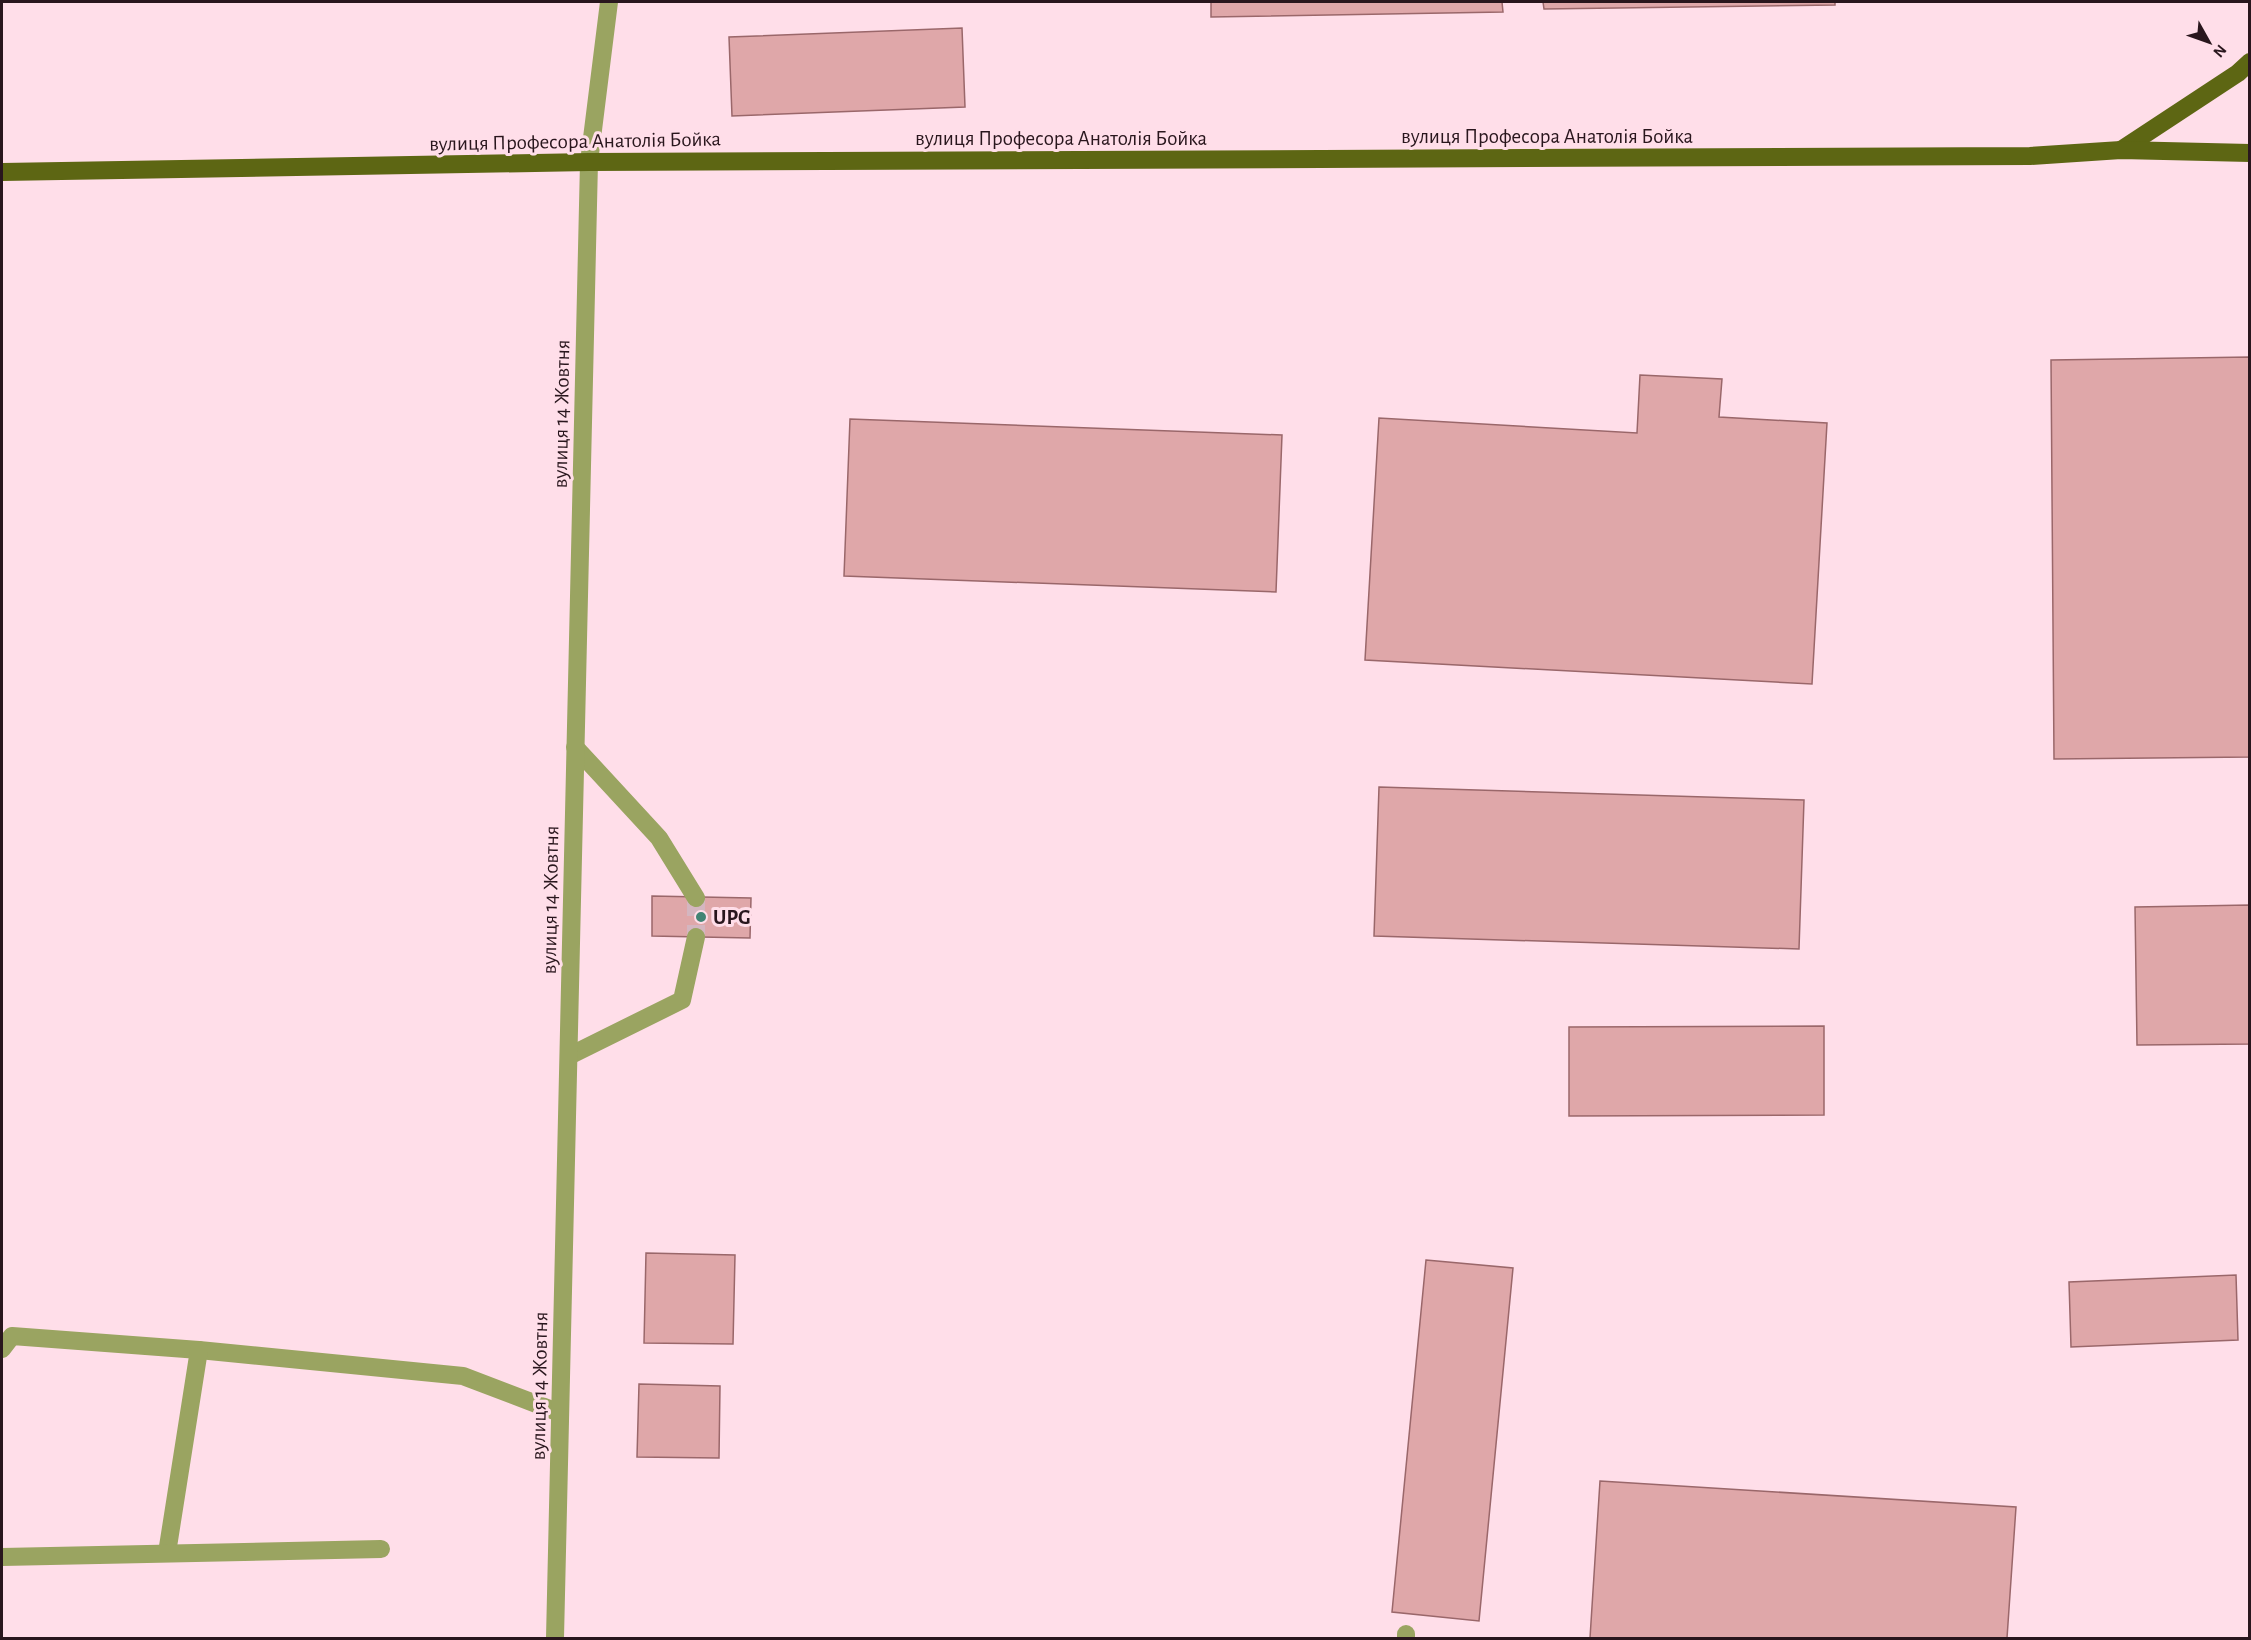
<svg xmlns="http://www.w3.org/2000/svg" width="2251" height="1640" font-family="'Alegreya Sans',sans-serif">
<rect width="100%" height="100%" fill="#ffdee9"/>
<!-- building -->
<g fill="#dfa7a9" stroke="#9a676a" stroke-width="1.5">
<path d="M1211,2H1502L1503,12L1211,17Z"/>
<path d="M1543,2H1835V5L1544,9Z"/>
<path d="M962,28L965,107L732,116L729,37Z"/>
<path d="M2250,357V757L2054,759L2051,360Z"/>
<path d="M1640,375L1722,379L1719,417L1827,423L1812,684L1365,660L1379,418L1637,433Z"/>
<path d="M850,419L1282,435L1276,592L844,576Z"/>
<path d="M1379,787L1804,800L1799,949L1374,936Z"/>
<path d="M652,896L751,898L750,938L652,936Z"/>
<path d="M2250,905V1044L2137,1045L2135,907Z"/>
<path d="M1824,1026V1115L1569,1116V1027Z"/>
<path d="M646,1253L735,1255L733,1344L644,1343Z"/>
<path d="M1426,1260L1513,1268L1479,1621L1392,1612Z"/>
<path d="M2236,1275L2238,1340L2071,1347L2069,1282Z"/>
<path d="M639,1384L720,1386L719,1458L637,1457Z"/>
<path d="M1600,1481L2016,1507L2007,1638H1590Z"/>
</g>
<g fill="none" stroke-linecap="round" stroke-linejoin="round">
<!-- minor-tunnel -->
<path stroke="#d4b6c0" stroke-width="18" stroke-dasharray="18 9" stroke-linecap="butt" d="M696,898V937"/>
<!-- minor -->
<g stroke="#9aa461" stroke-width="18">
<path d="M575,747L659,838L696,898"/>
<path d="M569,1056L682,1000L696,937"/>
<path d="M2,1349L12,1336L199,1350L463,1376L560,1413"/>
<path d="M167,1553L199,1350"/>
<path d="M2,1557L381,1549"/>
<path d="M1406,1634V1638"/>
<path d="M555,1638L589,162L609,2"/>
</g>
<!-- major -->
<g stroke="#5d6613" stroke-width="18">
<path d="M2121,150L2238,73L2250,62"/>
<path d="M2,172L589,162L2030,156L2121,150L2250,153"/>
</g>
</g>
<!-- markers -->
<circle fill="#428474" stroke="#ffdee9" stroke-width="2" cx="701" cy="917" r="6"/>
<g text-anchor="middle" stroke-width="6" stroke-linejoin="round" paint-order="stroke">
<!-- street labels -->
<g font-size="21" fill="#29161d" stroke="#ffdee9">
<text x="1547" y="143">вулиця Професора Анатолія Бойка</text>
<text x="1061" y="145">вулиця Професора Анатолія Бойка</text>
<text transform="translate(575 141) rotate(-1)" y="7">вулиця Професора Анатолія Бойка</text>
<text transform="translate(561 414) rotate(-89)" y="7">вулиця 14 Жовтня</text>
<text transform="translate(550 900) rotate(-89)" y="7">вулиця 14 Жовтня</text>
<text transform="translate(539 1386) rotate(-89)" y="7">вулиця 14 Жовтня</text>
</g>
<!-- poi labels -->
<g font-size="21" font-weight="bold" fill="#29161d" stroke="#ffdee9" text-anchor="start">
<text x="713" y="924">UPG</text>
</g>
</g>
<!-- border -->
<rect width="2251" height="1640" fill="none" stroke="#29161d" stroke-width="6"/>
<!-- north arrow -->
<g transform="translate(2209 42) rotate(130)" stroke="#ffdee9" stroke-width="4.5" paint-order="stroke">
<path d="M0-4.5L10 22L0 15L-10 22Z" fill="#29161d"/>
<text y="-9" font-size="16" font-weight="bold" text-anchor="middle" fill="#29161d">N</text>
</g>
</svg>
